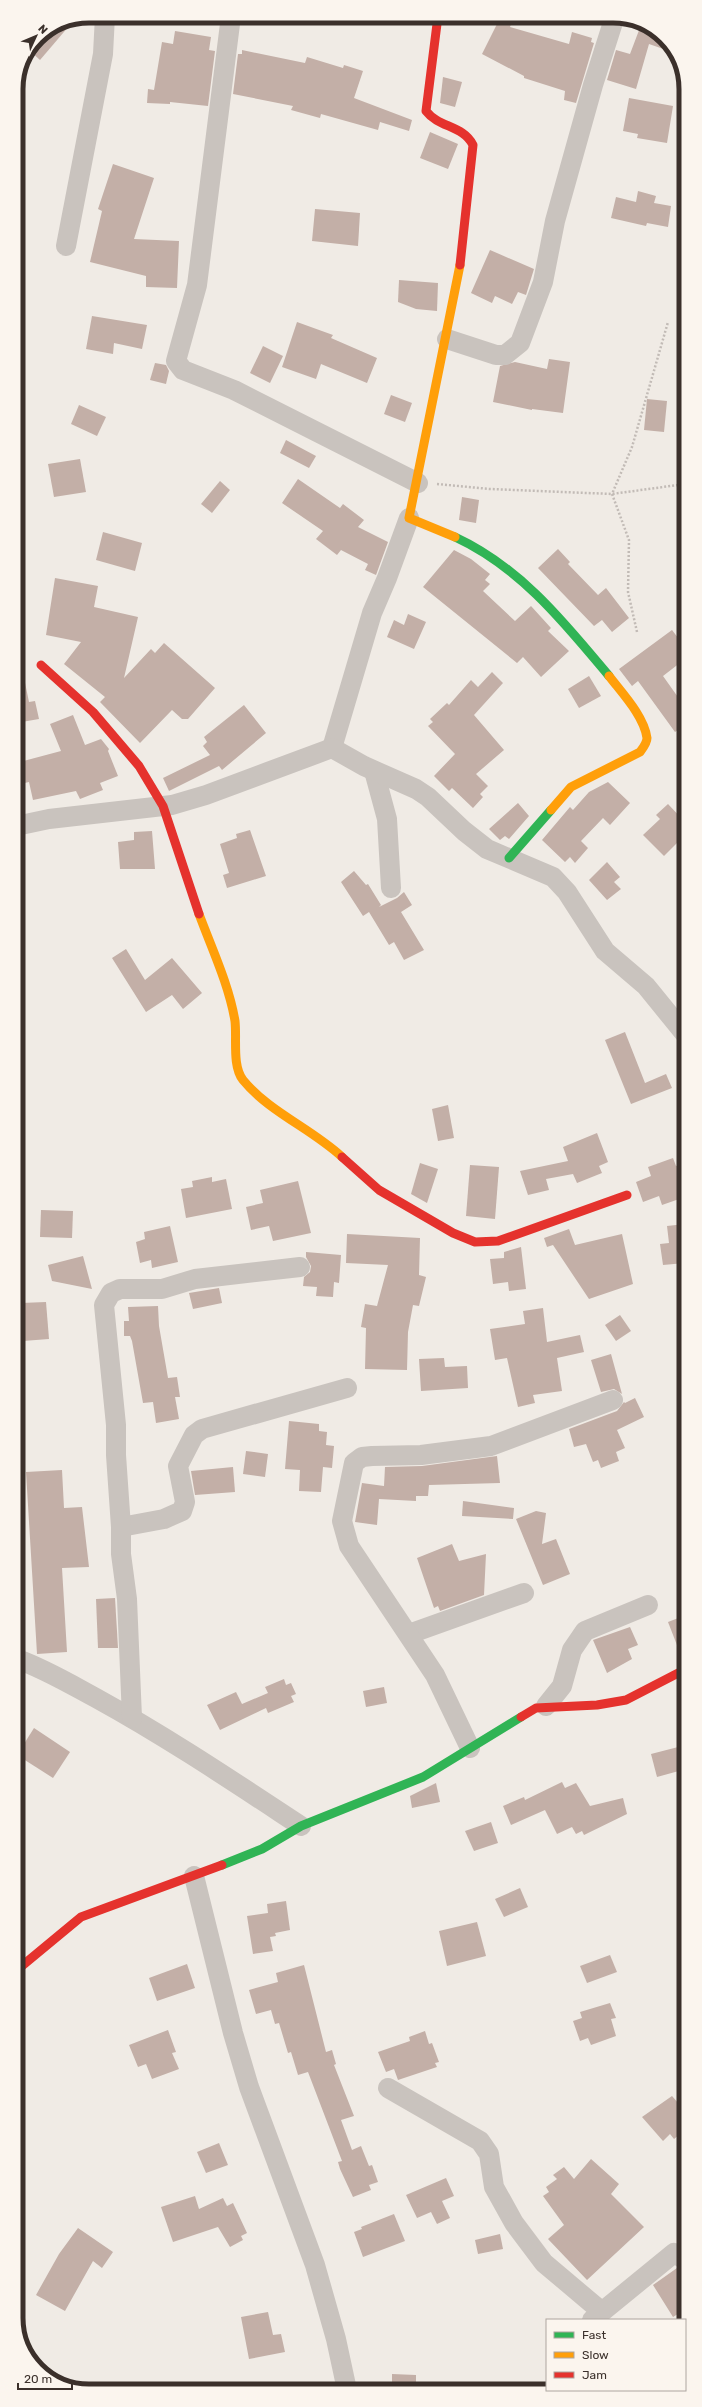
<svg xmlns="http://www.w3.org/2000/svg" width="702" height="2407" font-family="Rubik,sans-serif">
<rect width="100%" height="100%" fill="#f0ebe5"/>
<!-- building -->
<g fill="#c3afa7">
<path d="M501,16H514L510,27L569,44L572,32L592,38L591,42L594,43L576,103L564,100L565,91L524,78V76L482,54Z"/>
<path d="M75,19L40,60L29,50L37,37L61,21Z"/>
<path d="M641,25L661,34L672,52L649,44L636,89L607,80L616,50L630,54Z"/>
<path d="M175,31L211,37L209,50L215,51L208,106L170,102V104L147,103L148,89L154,90L162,42L173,44Z"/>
<path d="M242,50L305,63L307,57L343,68L344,65L363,71L354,98L412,120L409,131L380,122L378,130L321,114L320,118L291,110L293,106L233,94L238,54H242Z"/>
<path d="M443,77L462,82L455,107L440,103Z"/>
<path d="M629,98L673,106L667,143L637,138L638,134L623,131Z"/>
<path d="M430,132L458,144L448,169L420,158Z"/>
<path d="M113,164L154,178L134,239L179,241L177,288L146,287V276L90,262L102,211L98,209Z"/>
<path d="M638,191L656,196L654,203L671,206L668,227L647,223L646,226L611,218L616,197L636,202Z"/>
<path d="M315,209L360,213L358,246L312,241Z"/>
<path d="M490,250L534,269L526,295L518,292L512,304L495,296L492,303L471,293Z"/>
<path d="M399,280L438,283L437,311L416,309L398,302Z"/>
<path d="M92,316L147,325L142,349L114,343L113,354L86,349Z"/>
<path d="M297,322L333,335L331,338L377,358L367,383L321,364L316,379L282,367Z"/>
<path d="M263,346L283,356L270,383L250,373Z"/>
<path d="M549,359L570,362L563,413L532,409V410L493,402L500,366L515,362L547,369Z"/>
<path d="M155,363L166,365L169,371L166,384L150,380Z"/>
<path d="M391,395L412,403L405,422L384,414Z"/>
<path d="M647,399L667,401L664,432L644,430Z"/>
<path d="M79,405L106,417L97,436L71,424Z"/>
<path d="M286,440L316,456L309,468L280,453Z"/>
<path d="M80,459L86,492L54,497L48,464Z"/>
<path d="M298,479L340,508L343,504L364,520L358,527L388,542L376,575L365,570L368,564L341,550L337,555L316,539L323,531L282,503Z"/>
<path d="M220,481L230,490L212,513L201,504Z"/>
<path d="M462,497L479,500L476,523L459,520Z"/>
<path d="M103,532L142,543L135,571L96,560Z"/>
<path d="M558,549L570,562L568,564L598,595L606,588L629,618L612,632L602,620L594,626L538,568Z"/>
<path d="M454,550L471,559L490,574L485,580L490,584L483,591L515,621L531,606L551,628L548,631L569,651L541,677L523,657L517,663L423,587Z"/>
<path d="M55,578L98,586L94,607L138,617L124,678L151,649L155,653L164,643L215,688L188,719H182L172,710L140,743L100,702L105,697L64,664L81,642L46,635Z"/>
<path d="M408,614L426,622L414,649L387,637L394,620L404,625Z"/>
<path d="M672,630L685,647V659L663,676L685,707V725L675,732L638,681L632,686L619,669Z"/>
<path d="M492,672L503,683L474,715L504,750L476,774L488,786L480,794L483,797L473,808L452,788L449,791L434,776L455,754L428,726L433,722L430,719L447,703L449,705L471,680L478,687Z"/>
<path d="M16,673H23L29,702L35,701L39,719L16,723Z"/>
<path d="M589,676L601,696L579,708L568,689Z"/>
<path d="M244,705L266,733L222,770L219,766L169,791L163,778L210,755L203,746L207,742L204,737Z"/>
<path d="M73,715L85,745L101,739L109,749L108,751L118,776L100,783L103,790L80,799L76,791L33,800L29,782L16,785V763L61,751L50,724Z"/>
<path d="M608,782L630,803L610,825L603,818L581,841L588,848L575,863L570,857L565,862L542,840L570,807L573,810L589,792Z"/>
<path d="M518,803L529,816L509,839L505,836L500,840L489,829Z"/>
<path d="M668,804L685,822V835L664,856L643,835L660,819L656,815Z"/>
<path d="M250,830L266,876L227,888L223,875L229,873L220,844L237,838L236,834Z"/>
<path d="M152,831L155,869H120L118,842L134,840V832Z"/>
<path d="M607,862L620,877L614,882L621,889L607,900L589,880Z"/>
<path d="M354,871L366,885L368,884L381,905L379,907L397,898L404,892L412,905L401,912L424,950L404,960L394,942L389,945L369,912L363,916L341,882Z"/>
<path d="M126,949L145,980L172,958L202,993L183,1009L172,995L146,1012L112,958Z"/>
<path d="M625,1032L645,1083L666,1074L672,1088L631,1104L605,1040Z"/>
<path d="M448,1105L454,1138L438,1141L432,1109Z"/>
<path d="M597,1133L608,1162L599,1166L602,1173L577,1183L573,1174L546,1179L549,1190L528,1195L520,1171L568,1161L563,1147Z"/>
<path d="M673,1158L676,1166L685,1163V1197L662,1205L659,1196L643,1202L636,1182L651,1176L648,1167Z"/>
<path d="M420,1163L438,1169L427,1203L411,1194Z"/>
<path d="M470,1165L499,1167L495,1219L466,1216Z"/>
<path d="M212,1177V1182L226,1179L232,1209L186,1218L181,1189L193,1187L192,1181Z"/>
<path d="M298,1181L311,1233L273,1241L269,1226L251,1230L246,1207L263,1203L260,1190Z"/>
<path d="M41,1210L73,1211L72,1238L40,1237Z"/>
<path d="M685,1224V1263L663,1265L660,1244L669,1243L667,1226Z"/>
<path d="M170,1226L178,1262L152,1268L151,1260L140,1263L136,1242L145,1239L144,1232Z"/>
<path d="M569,1229L575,1245L622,1234L633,1284L589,1299L553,1245L547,1247L544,1238Z"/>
<path d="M347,1234L420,1238L419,1275L426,1277L419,1306L413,1305L408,1332L407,1370L365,1369L366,1328L361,1327L365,1304L377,1306L388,1265L346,1263Z"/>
<path d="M521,1247L526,1289L509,1291L508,1282L493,1284L490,1259L504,1258V1252Z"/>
<path d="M306,1252L341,1255L339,1283L334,1282L333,1297L316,1296L317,1287L303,1286L304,1277L310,1272L311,1266L306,1257Z"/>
<path d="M83,1256L92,1289L52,1281L48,1265Z"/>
<path d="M219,1288L222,1303L193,1309L189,1293Z"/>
<path d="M46,1302L49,1339L23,1341L21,1303Z"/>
<path d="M158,1306L159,1326L168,1378L177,1377L180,1397H175L179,1419L156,1423L153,1402L143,1403L132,1341L130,1336H124V1321H129L128,1307Z"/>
<path d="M543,1308L547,1342L580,1335L584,1352L557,1358L562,1391L533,1395L535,1403L518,1407L507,1358L495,1360L490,1329L525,1324L523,1311Z"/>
<path d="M620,1315L631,1331L616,1341L605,1325Z"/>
<path d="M611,1354L622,1394L614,1389L601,1392L591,1360Z"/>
<path d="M444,1358L445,1367L467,1366L468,1388L421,1391L419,1359Z"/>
<path d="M635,1398L644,1417L617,1430L625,1448L616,1452L619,1461L601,1468L598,1460L593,1462L586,1444L574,1447L569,1429L617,1411L624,1402L625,1403Z"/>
<path d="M289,1421L319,1424V1431L327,1432L326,1445L334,1446L332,1468L323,1467L321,1492L299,1491L300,1470L285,1469Z"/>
<path d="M246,1451L268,1454L265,1477L243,1474Z"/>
<path d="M497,1456L500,1483L429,1485L428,1496H416V1501L379,1499L377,1525L355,1522L362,1483L384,1486L385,1467L422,1466Z"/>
<path d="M233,1467L235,1492L195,1495L191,1471Z"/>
<path d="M62,1470L64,1508L82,1507L89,1567L62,1568L67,1652L37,1654L26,1472Z"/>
<path d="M463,1501L514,1508L513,1519L462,1516Z"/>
<path d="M536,1511L546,1513L542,1544L556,1539L570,1574L543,1585L516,1519Z"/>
<path d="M452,1544L459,1561L486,1554L484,1595L440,1611L438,1606L434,1608L417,1558Z"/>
<path d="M115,1598L118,1648H98L96,1599Z"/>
<path d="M681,1617L686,1628V1657L682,1658L668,1622Z"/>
<path d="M630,1627L638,1645L628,1649L632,1659L607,1673L593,1640Z"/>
<path d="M284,1679L286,1685L291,1683L296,1694L291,1696L294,1702L268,1713L266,1708L220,1730L207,1705L236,1692L242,1704L268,1693L265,1687Z"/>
<path d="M384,1687L387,1703L366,1707L363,1691Z"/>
<path d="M34,1728L70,1752L53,1778L17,1755Z"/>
<path d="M682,1746L686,1769L657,1777L651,1754Z"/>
<path d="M562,1782L565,1788L576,1783L590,1806L623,1798L627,1814L584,1835L582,1831L576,1834L572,1827L557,1834L545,1810L511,1825L503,1806L524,1797L525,1800Z"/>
<path d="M436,1783L440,1802L412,1808L410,1796Z"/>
<path d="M491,1822L498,1843L474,1851L465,1831Z"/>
<path d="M520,1888L528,1907L504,1917L495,1899Z"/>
<path d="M286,1901L290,1930L275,1933L276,1936L270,1937L273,1951L253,1954L247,1916L268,1913L267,1904Z"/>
<path d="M477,1922L486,1956L447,1966L439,1931Z"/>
<path d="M610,1955L617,1972L587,1983L580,1966Z"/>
<path d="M187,1964L195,1988L157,2001L149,1978Z"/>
<path d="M304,1965L326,2052L332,2050L336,2064L334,2065L354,2116L341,2120L352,2150L361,2146L369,2166L372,2165L378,2182L369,2185L371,2190L353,2197L340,2169L338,2162L342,2161L308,2072L298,2075L291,2052L288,2053L279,2023L275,2024L271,2010L256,2014L249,1990L278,1982L276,1973Z"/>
<path d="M610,2003L616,2018L611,2019L616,2036L591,2045L588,2038L580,2041L573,2021L582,2018L580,2012Z"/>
<path d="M168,2030L176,2052L172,2053L179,2069L152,2079L146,2064L138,2067L129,2045Z"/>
<path d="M425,2031L429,2044L432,2043L439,2062L435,2063L437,2067L398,2080L394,2069L386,2072L378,2052L410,2041L409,2037Z"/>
<path d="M672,2096L686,2112V2129L674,2139L670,2134L663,2141L642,2117Z"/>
<path d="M219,2143L228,2165L206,2173L197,2152Z"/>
<path d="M591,2159L619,2184L611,2194L644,2227L587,2280L548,2239L564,2225L543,2196L549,2192L546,2187L557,2179L553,2175L564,2167L574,2179Z"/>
<path d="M446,2178L454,2196L442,2201L450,2218L437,2224L431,2212L417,2218L406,2195Z"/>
<path d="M195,2196L199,2209L223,2198L227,2206L233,2203L247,2233L241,2236L243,2240L230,2247L218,2227L173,2242L161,2207Z"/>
<path d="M394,2214L405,2241L363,2257L354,2232L362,2229L361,2227Z"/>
<path d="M78,2228L113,2252L102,2268L93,2261L65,2311L36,2295L59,2254Z"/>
<path d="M500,2234L503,2249L478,2254L475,2240Z"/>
<path d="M677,2268L686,2281V2309L673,2317L653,2285Z"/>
<path d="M268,2312L273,2335L281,2334L285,2352L249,2359L241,2317Z"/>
<path d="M392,2374L416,2375V2390H392Z"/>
</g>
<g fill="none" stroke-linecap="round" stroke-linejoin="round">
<!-- path -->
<g stroke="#c2bbb6" stroke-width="2.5" stroke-dasharray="2 2" stroke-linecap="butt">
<path d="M437,484L490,489L612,494L685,484"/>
<path d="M637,632L628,592L629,540L612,494L632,447L668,322"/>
</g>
<!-- street -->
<g stroke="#c9c3be" stroke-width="20">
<path d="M231,16L197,285L176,361L183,370L234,390L418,483"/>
<path d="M66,246L103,54L105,16"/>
<path d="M447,339L496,355H505L520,343L543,282L555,221L593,85L615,16"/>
<path d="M332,748L372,613L387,578L409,518"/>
<path d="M374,771L387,819L391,888"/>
<path d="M16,826L49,819L172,805L206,795L332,748L364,766L416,789L428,797L464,831L487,849L553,877L567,892L605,951L646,986L685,1034"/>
<path d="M121,1527L164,1519L182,1511L185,1502L178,1466L194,1435L202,1429L347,1388"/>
<path d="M409,1634L524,1593"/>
<path d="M17,1659C45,1669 70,1684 96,1698C167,1737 234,1782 301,1826"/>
<path d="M546,1706L562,1686L572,1650L585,1631L648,1605"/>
<path d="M132,1718L127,1599L121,1554V1527L116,1455V1425L104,1305L111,1293L120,1289H162L195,1279L300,1267"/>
<path d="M470,1748L435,1675L349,1546L342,1521L354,1463L362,1457L372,1456L421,1455L491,1446L613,1400"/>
<path d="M194,1876L233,2033L249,2087L315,2265L336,2339L347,2390"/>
<path d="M388,2088L480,2141L489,2154L494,2187L514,2223L544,2263L601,2311"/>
<path d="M592,2320L674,2253L686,2260"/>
</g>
<!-- fast -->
<g stroke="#30b455" stroke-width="9">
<path d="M455,537C520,567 564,622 609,676"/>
<path d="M509,858L551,810"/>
<path d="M222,1865L262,1849L301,1826L423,1777L521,1717"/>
</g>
<!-- slow -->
<g stroke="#ff9f0a" stroke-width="9">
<path d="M455,537L409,518L460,265"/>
<path d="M551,810L571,787L640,752C643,748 647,743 647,738C644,716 622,693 609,676"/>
<path d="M199,914C212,949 229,985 235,1021C237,1039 232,1066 243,1080C269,1112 312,1129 342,1157"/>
</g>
<!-- jam -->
<g stroke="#e5322d" stroke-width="9">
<path d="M438,16L426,111C439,128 463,125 473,145L460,265"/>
<path d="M41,665L93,712L139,766L163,806L199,914"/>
<path d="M342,1157L379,1190L453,1233L475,1242L498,1241L627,1195"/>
<path d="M521,1717L536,1708L597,1705L626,1700L686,1669"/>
<path d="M17,1970L81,1917L222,1865"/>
</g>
</g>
<!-- crop -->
<path d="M0 0H702V2407H0ZM89 23H613A66 66 0 0 1 679 89V2318A66 66 0 0 1 613 2384H89A66 66 0 0 1 23 2318V89A66 66 0 0 1 89 23Z" fill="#fbf5ee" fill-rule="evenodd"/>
<path fill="none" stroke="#3b302b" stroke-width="5" d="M89 23H613A66 66 0 0 1 679 89V2318A66 66 0 0 1 613 2384H89A66 66 0 0 1 23 2318V89A66 66 0 0 1 89 23Z"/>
<!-- legend -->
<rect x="546" y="2319" width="140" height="72" fill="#fbf5ee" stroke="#aea6a0"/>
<rect x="554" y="2332" width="20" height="6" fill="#30b455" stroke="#aea6a0"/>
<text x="582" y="2339" font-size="12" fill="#3b302b">Fast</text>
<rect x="554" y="2352" width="20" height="6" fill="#ff9f0a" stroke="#aea6a0"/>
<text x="582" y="2359" font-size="12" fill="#3b302b">Slow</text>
<rect x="554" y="2372" width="20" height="6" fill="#e5322d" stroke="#aea6a0"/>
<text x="582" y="2379" font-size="12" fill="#3b302b">Jam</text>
<!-- north arrow -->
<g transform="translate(36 36) rotate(46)" stroke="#fbf5ee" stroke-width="3" paint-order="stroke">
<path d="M0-3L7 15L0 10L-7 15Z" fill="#3b302b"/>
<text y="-6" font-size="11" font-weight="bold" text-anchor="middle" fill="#3b302b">N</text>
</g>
<!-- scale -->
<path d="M18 2383v6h54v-6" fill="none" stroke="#3b302b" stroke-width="2"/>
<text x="24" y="2383" font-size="12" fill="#3b302b" stroke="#fbf5ee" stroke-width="3" paint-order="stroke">20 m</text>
</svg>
